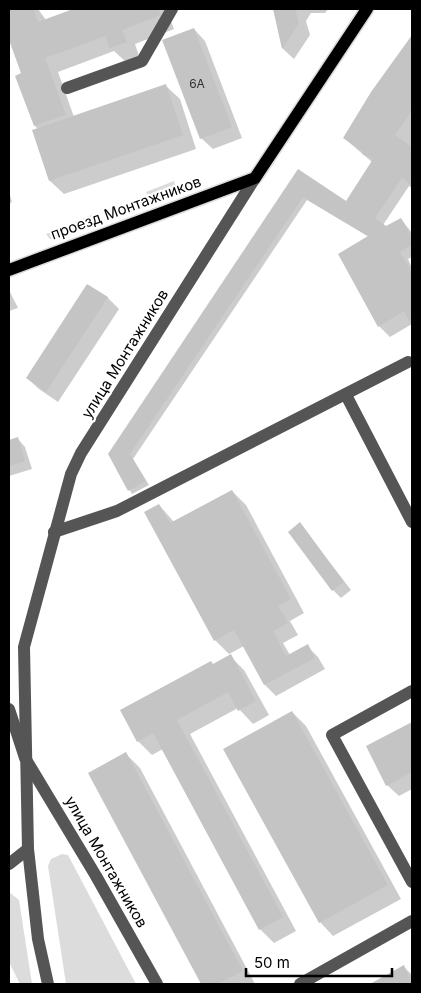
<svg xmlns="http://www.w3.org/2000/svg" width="421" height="993" font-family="Inter,sans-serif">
<rect width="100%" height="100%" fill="#fff"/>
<!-- green -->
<g fill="#dcdcdc">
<path d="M174,181L176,188L173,196L156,203L150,201L146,192Z"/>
<path d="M96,213L100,218L95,225L56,240L50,239L46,234Z"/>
<path d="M62,854L68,855L136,984H66L48,866L51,859Z"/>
<path d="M9,892L19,900L32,984H20L9,962Z"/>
</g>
<!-- shadow -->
<g fill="#0003">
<path d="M9,9H38L46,20L76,9H166L174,29L135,44L139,56L125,61L114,51L58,72L74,117L166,86L180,99L196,149L64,194L50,181L38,129L35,126L17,76L23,74L9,36Z"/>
<path d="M274,9H328L325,13H311L306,21L310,35L294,59L283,49Z"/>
<path d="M194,29L205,41L242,138L213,149L201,138Z"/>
<path d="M412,37V144L410,147L412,148V188L409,186L383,225L386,227L401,219L412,233V257L408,259L412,268V324L390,337L379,326L369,237L307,200L133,459L149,485L132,494L109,454L298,170L347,202L373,163L344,138Z"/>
<path d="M9,191L12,202L9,204Z"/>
<path d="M88,285L108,298L119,309L58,402L39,389L27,378Z"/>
<path d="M9,290L18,308L9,311Z"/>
<path d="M18,439L25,447L32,469L9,476V442Z"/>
<path d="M232,491L246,505L304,613L290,621L298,635L283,643L290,655L307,646L318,657L325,669L276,696L265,685L244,646L229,654L215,640L159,505L174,522Z"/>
<path d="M300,524L351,590L341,598L333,590Z"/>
<path d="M230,656L244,670L269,715L253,724L238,708L190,734L296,931L274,943L260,929L163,749L152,755L138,741L213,665Z"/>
<path d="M292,712L306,726L401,899L333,936L320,922Z"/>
<path d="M412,723V789L399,796L387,785L368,746Z"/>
<path d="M126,754L140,768L255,984H202L89,773Z"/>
<path d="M404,967L412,975V984H373Z"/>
</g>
<!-- building -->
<g fill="#c4c4c4">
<path d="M9,9H34L38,22L73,9H158L161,15L122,30L127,42L110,48L105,36L45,58L66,115L34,126L15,76L21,73L9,40Z"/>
<path d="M273,9H295L299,23L282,49Z"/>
<path d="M194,28L232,127L200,139L162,40Z"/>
<path d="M412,35V110L395,135L412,147V186L402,178L375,218L386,226L401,218L412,237V245L400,252L412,273V326L404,311L378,327L338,254L368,236L303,197L130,454L146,481L128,491L108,454L298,169L346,201L373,159L362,154L363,152L343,138L371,92Z"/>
<path d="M166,84L183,135L49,181L32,130Z"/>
<path d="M87,284L108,297L46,392L26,378Z"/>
<path d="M18,437L25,461L9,466V440Z"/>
<path d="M232,490L291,599L278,606L288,623L273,631L286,656L308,644L315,658L264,685L234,630L214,641L144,512L159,504L170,523Z"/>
<path d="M300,522L344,582L332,591L288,532Z"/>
<path d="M231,654L256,701L238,711L228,692L177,720L283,917L259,930L153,733L137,742L120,710L211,661L213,664Z"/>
<path d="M292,711L388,885L319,923L223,749Z"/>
<path d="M412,722V772L386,786L366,746Z"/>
<path d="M126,752L243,971L217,984H201L88,773Z"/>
<path d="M404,965L412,984H370Z"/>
</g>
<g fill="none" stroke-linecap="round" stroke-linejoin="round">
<defs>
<path id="major" d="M9,270L255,178L367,9"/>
</defs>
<!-- major casing -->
<use href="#major" stroke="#dbdbdb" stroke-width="15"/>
<!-- minor -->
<g stroke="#555" stroke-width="12">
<path d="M67,88L142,61L172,9"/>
<path d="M346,395L412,522"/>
<path d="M54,532L117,511L408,362"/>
<path d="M412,691L332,735L412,882"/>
<path d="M9,709L25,758L96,876L157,984"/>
<path d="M9,864L28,849"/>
<path d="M48,984L38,939L28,849L24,647L71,474L81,453L255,178"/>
<path d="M300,984L412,921"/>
</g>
<!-- major -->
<use href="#major" stroke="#000" stroke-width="12"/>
</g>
<g text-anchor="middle" stroke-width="4.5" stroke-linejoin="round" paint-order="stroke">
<!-- number labels -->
<g font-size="12" fill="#313131">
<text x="197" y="88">6А</text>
</g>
<!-- street labels -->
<g font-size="15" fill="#000" stroke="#fff">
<text transform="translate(126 208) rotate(-20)" y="5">проезд Монтажников</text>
<text transform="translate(125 354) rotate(-58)" y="5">улица Монтажников</text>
<text transform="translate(106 862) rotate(60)" y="5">улица Монтажников</text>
</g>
</g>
<!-- border -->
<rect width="421" height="993" fill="none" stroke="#000000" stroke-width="20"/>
<!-- scale -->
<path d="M246 968v8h146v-8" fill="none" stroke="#000000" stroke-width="2.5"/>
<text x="254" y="968" font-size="15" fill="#000000" stroke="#ffffff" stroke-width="4" paint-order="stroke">50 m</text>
</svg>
